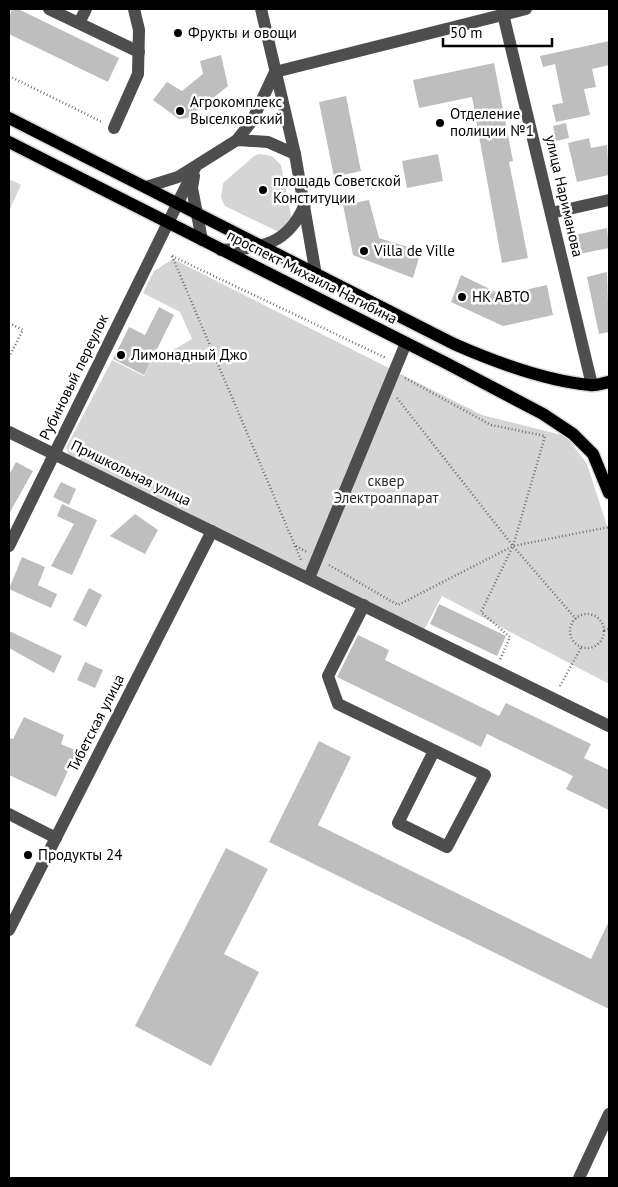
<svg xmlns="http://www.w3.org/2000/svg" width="618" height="1187" font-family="'PT Sans',sans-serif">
<rect width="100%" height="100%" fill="#fff"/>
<!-- green -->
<g fill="#d5d5d5">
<path d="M259,154L272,156L281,165L292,220L279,232L225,206L221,198L223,183L254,156Z"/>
<path d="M9,179L21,185L9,211Z"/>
<path d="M173,259L482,415L566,436L587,464L609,532V684L442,596L423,632L71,459L66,448L112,360L144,376L154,355L161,357L192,339L180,312L143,293L154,271Z"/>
</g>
<!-- building -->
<g fill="#bebebe">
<path d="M12,9H18L119,58L108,82L9,34V16Z"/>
<path d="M609,41V65L592,69L596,87L584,89L590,115L556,122L552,105L563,103L555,64L543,67L540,56Z"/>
<path d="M221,55L228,86L188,118L179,119L153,100L167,82L182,91L203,74L200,61Z"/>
<path d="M494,63L513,161L509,162L528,258L502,263L472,97L419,108L413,80Z"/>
<path d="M346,96L361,171L334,177L319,102Z"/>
<path d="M566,123L569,138L556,141L553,126Z"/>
<path d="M589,138L591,148L607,145L609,175L577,182L568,143Z"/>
<path d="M438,154L443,181L407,188L402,161Z"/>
<path d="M369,200L379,238L421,251L413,278L353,255L343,205Z"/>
<path d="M607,228L609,248L579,254L575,235Z"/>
<path d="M607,272L609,332L599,334L587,277Z"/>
<path d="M461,275L502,295L547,285L553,315L503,326L451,302Z"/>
<path d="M159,307L174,315L144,375L113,359L129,327L145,335Z"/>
<path d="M16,462L33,471L9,514V475Z"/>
<path d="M61,482L76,489L69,505L53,497Z"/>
<path d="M62,504L97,520L72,575L51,566L74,524L57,516Z"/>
<path d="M135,514L158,530L145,554L110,536Z"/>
<path d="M22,557L45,567L38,585L57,594L51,608L9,589Z"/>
<path d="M89,588L102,595L86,627L73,620Z"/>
<path d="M439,604L506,636L497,656L430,624Z"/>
<path d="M9,631L62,656L54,673L9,648Z"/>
<path d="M358,635L389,650L385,660L499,716L506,703L591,744L584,758L609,770V810L566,789L573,776L487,734L481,747L337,677Z"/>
<path d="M85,662L103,670L95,688L77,680Z"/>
<path d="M24,717L64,735L61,744L77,751L56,797L9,775V738L13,739Z"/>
<path d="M319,741L351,757L318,825L591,959L609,921V1009L269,842Z"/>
<path d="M226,848L268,869L224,954L259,972L211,1066L135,1026Z"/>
</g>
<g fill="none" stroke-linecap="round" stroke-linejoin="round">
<defs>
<g id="major">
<path d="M9,118L454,344C495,362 546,381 590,385C596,386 603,383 609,382"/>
<path d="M9,142L446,363L543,414L573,434L593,454L609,493"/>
</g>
</defs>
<!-- major casing -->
<use href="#major" stroke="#dbdbdb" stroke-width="15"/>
<!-- path -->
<g stroke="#707070" stroke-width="2.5" stroke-dasharray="1 2.5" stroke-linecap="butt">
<path d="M9,76L102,122"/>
<path d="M172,256L301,560"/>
<path d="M172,256L386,358"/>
<path d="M9,323L23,330L9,357"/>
<path d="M405,378L491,425L545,436L513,546L481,612L510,637L500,660"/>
<path d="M397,398L513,546L576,619"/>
<path d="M296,546L307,552"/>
<path d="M329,565L398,605L513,546L609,527"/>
<circle cx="587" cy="631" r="17"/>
<path d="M604,630L609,629"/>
<path d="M560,686L582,646"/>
</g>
<!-- minor -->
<g stroke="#4e4e4e" stroke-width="12">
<path d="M49,9L139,52"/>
<path d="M261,9L295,154L316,275"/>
<path d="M503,14L592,385"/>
<path d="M79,23L86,9"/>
<path d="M275,72L526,9"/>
<path d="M114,128L138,74L139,30L134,9"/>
<path d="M237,140L252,121L275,72"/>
<path d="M194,176L192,188L202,240"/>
<path d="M146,187L178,177L237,140L268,142L295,154"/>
<path d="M551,213L609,200"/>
<path d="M221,250C262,248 288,245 305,204"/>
<path d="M9,432L609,726"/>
<path d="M9,546L195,168"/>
<path d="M309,578L406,343"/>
<path d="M364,605L328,676L338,704L485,775L447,847L398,823L434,751"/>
<path d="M9,814L56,838"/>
<path d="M9,930L212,531"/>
<path d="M579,1178L609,1114"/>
</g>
<!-- major -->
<use href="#major" stroke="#000" stroke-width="12"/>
</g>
<!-- markers -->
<g fill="#000" stroke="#fff" stroke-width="2">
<circle cx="178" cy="33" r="5"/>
<circle cx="180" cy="111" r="5"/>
<circle cx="440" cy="123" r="5"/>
<circle cx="263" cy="190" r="5"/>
<circle cx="364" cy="251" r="5"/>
<circle cx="462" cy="297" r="5"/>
<circle cx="121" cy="355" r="5"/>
<circle cx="28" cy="855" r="5"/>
</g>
<g text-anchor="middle" stroke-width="5" stroke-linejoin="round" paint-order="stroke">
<!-- poi labels -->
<g font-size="15" fill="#000" stroke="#fff" text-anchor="start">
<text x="188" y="38">Фрукты и овощи</text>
<text x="190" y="107">Агрокомплекс<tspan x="190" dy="17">Выселковский</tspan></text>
<text x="450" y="119">Отделение<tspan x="450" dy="17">полиции №1</tspan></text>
<text x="273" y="186">площадь Советской<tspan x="273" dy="17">Конституции</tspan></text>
<text x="374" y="256">Villa de Ville</text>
<text x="472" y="302">НК АВТО</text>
<text x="131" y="360">Лимонадный Джо</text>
<text x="38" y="860">Продукты 24</text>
</g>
<!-- street labels -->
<g font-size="15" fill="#000" stroke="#fff">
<text transform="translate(564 196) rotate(77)" y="5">улица Нариманова</text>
<text transform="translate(312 277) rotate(27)" y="5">проспект Михаила Нагибина</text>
<text transform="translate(74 377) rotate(-64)" y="5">Рубиновый переулок</text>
<text transform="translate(131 473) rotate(26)" y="5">Пришкольная улица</text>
<text transform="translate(96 723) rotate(-63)" y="5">Тибетская улица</text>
</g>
<!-- park labels -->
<g font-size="15" fill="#2c2c2c" stroke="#fff">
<text x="386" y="486">cквер<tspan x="386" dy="17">Электроаппарат</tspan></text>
</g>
</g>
<!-- border -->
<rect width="618" height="1187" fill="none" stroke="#000000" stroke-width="20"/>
<!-- scale -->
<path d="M443 38v8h109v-8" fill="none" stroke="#000000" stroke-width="2.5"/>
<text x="450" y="38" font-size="15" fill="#000000" stroke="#ffffff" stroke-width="4" paint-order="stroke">50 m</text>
</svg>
